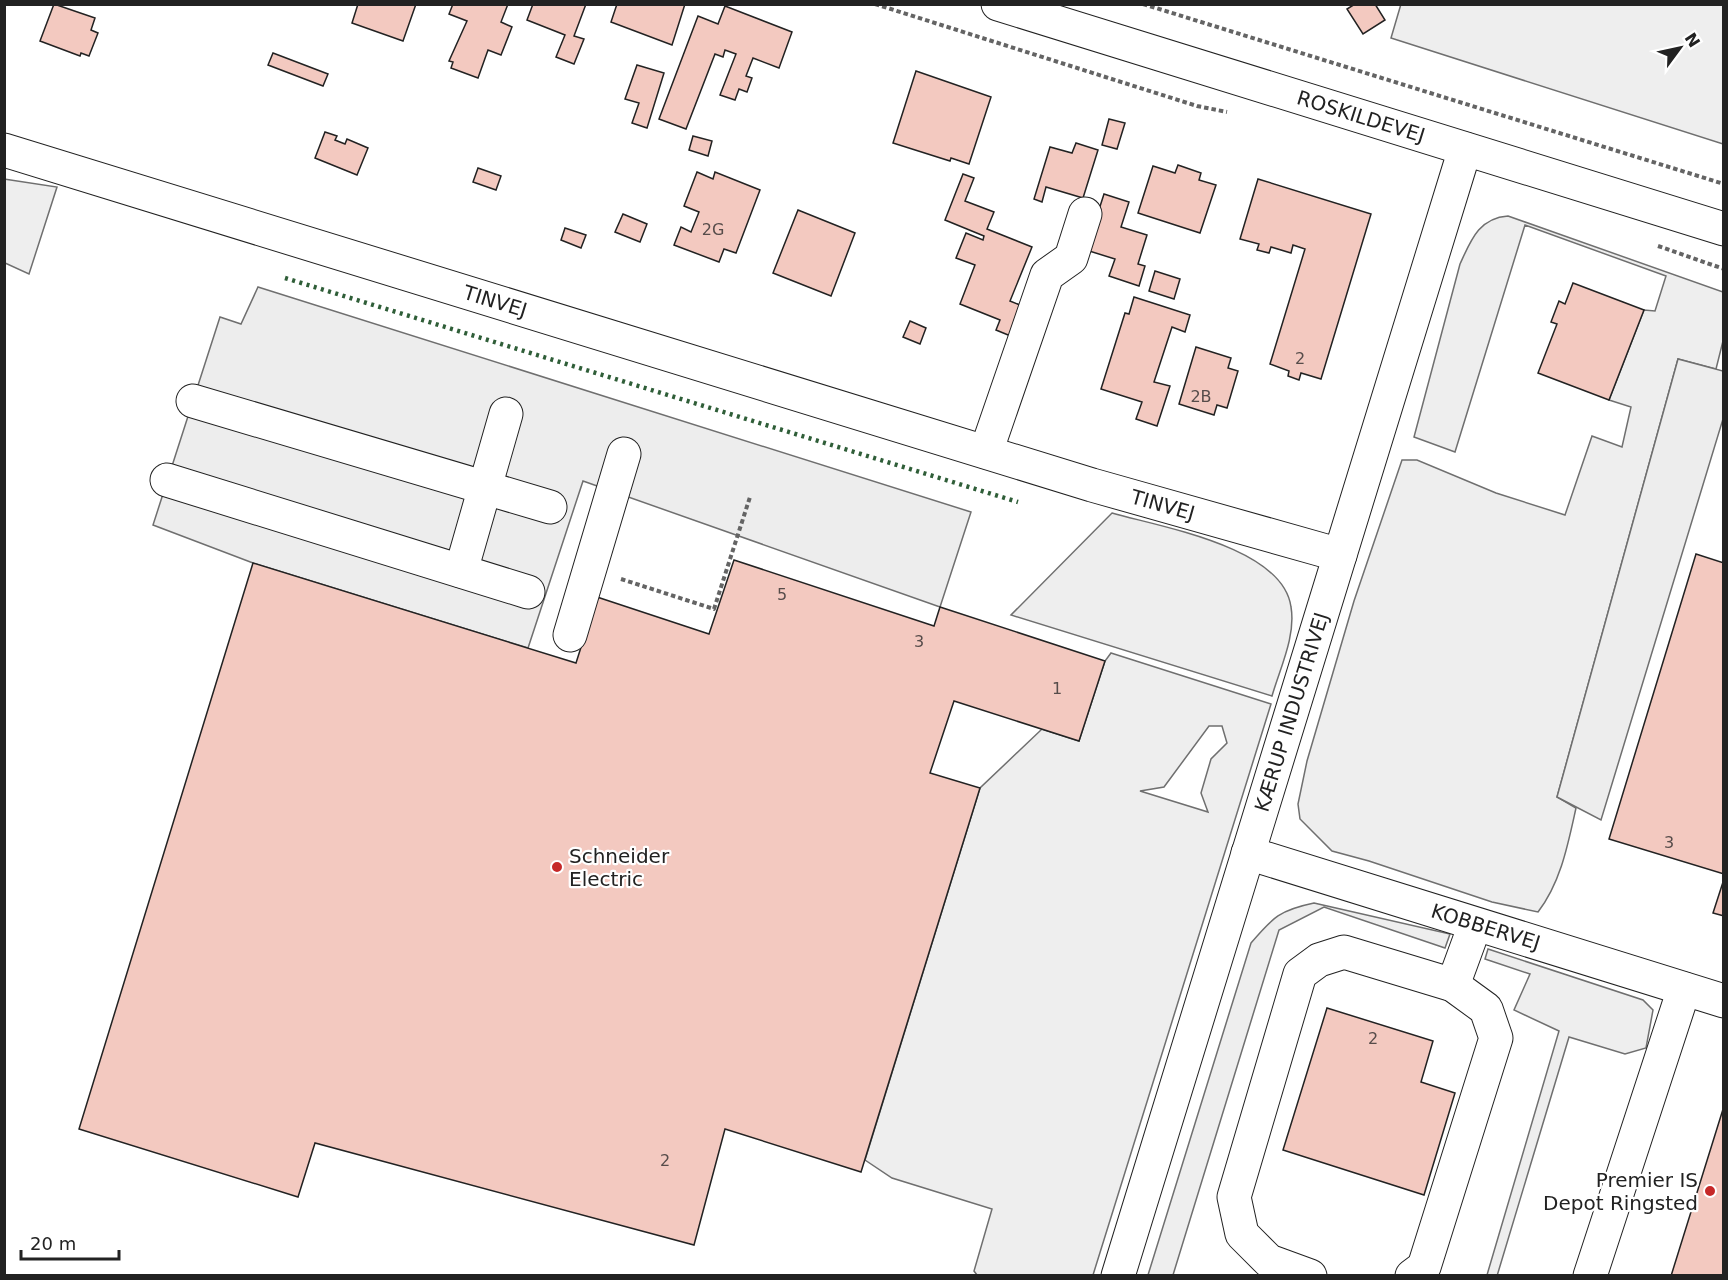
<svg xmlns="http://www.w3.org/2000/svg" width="1728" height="1280" font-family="'DejaVu Sans',sans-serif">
<rect width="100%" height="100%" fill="#fff"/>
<!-- green -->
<g fill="#eee" stroke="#6f6f6f" stroke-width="1.5" fill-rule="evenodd">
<path d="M1401,4L1723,5V144L1391,38Z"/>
<path d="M4,179L57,187L29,274L5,263Z"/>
<path d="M1508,216L1723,292V341L1716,369L1678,359L1557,797L1576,808C1568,844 1561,882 1538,912L1492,902L1369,861L1332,851L1300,819L1298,804L1307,761L1354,601L1402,460H1417L1496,493L1565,515L1592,436L1622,447L1631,407L1609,400L1644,310L1655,311L1666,276L1525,225L1455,452L1414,437L1460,264C1471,240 1479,218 1508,216Z"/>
<path d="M1112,513C1161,527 1283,547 1291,607C1296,636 1280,668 1272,696L1011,615Z"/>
<path d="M1111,653L1271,704L1093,1275H977L974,1271L992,1209L892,1178L865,1160L980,788L1042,729L1079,741L1105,661ZM1209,726H1222L1227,743L1211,759L1201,793L1208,812L1140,791L1164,787Z"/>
<path d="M1314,903L1450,934L1445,948L1324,907L1279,930L1173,1275H1148L1251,943C1273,917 1280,910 1314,903Z"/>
<path d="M1488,949L1643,1000L1653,1010L1646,1048L1625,1054L1569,1037L1497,1276L1487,1275L1559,1031L1514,1010L1530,974L1485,959Z"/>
</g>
<!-- parking -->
<g fill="#ededed" stroke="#6f6f6f" stroke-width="1.5">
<path d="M258,287L971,512L940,607L583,481L528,648L253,563L153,525L220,317L241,324Z"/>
<path d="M1678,359L1723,371V419L1601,820L1557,797Z"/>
</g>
<!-- building -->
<g fill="#f3c9c0" stroke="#222" stroke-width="1.5">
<path d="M54,4L95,18L91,30L98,33L89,56L81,53L80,56L40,41Z"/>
<path d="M358,4H416L403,41L352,23Z"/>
<path d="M453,4H508L501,22L512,27L501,55L488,50L478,78L451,68L453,62L449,61L467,21L449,14Z"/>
<path d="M533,4H586L574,36L584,39L574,64L556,57L565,35L527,20Z"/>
<path d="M617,4H685L672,45L611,22Z"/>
<path d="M1355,4H1375L1385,20L1363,34L1347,9Z"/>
<path d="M725,6L792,32L779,68L753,58L746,76L752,78L747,92L739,89L735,100L720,95L736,54L725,50L723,57L715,54L686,129L659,119L698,16L718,24Z"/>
<path d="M273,53L328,74L323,86L268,65Z"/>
<path d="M637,65L664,73L647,128L632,123L639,103L625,99Z"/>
<path d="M916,71L991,97L969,164L951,158L950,161L893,143Z"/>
<path d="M1109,119L1125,123L1117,149L1102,145Z"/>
<path d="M325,132L337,136L335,140L345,144L347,139L368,148L357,175L315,158Z"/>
<path d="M693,136L712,141L708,156L689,150Z"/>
<path d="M1076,143L1098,150L1083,198L1046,187L1042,202L1034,199L1050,147L1072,153Z"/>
<path d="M1178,165L1201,173L1199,180L1216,185L1200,233L1138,213L1153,166L1175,173Z"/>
<path d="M478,168L501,176L496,190L473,182Z"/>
<path d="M697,172L713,179L715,172L760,190L736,253L724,249L719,262L674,245L681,227L691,232L699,212L684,206Z"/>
<path d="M963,174L974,178L965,201L994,212L987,229L1032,247L1010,301L1025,307L1013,337L996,330L1000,320L960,304L975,265L956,258L966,233L983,240L984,236L945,220Z"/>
<path d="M1258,179L1371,214L1321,379L1301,373L1299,380L1288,376L1289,371L1270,364L1305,249L1293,245L1291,253L1271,247L1269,253L1257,250L1259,244L1240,239Z"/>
<path d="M1104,194L1129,202L1121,227L1147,235L1138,264L1145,266L1139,286L1109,276L1115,259L1086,250Z"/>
<path d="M798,210L855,233L831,296L773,273Z"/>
<path d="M623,214L647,224L640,242L615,232Z"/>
<path d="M565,228L586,235L581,248L561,240Z"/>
<path d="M1155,271L1180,279L1174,299L1149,291Z"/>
<path d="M1573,283L1644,310L1609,400L1538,373L1557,324L1551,322L1559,301L1565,304Z"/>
<path d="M1134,297L1190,315L1185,332L1172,327L1154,382L1170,386L1157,426L1136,419L1142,402L1101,389L1125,313L1129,314Z"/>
<path d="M910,321L926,328L920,344L903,337Z"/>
<path d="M1196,347L1231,358L1228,368L1238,371L1227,408L1217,405L1214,415L1179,404Z"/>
<path d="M1696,554L1724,563V874L1609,839Z"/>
<path d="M734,560L934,626L940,607L1105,661L1079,741L954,701L930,773L980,788L861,1172L725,1129L694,1245L315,1143L298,1197L79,1129L253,563L576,663L597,597L709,634Z"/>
<path d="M1724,879V916L1713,913Z"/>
<path d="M1327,1008L1433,1041L1421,1082L1455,1093L1424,1195L1283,1150Z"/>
<path d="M1724,1106V1276H1671Z"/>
</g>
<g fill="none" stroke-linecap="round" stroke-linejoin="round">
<defs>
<g id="minor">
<path id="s1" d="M998,4L1724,229"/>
<path id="s2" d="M4,150L1092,485L1340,555"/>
<path d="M193,401L550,507"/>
<path d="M986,452L1047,275L1071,258L1085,214"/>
<path d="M167,480L528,592"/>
<path d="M461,571L506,414"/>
<path d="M570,635L624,454"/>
<path id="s3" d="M1248,853L1724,1001"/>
<path d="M1453,985L1475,925"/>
<path id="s4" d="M1118,1276L1465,149"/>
<path d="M1310,1276L1269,1261L1242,1234L1234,1197L1300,974L1319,960L1344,952L1453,985L1486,1009L1496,1038L1424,1267L1412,1276"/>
<path d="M1590,1276L1684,989"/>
</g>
</defs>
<!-- minor casing -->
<use href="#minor" stroke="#222" stroke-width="35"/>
<!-- path -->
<g stroke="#646464" stroke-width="4" stroke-dasharray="4.5 3" stroke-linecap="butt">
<path d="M875,4L1197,106L1227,112"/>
<path d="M1143,4L1724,184"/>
<path d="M1658,246L1724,269"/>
<path d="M621,579L714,609L750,497"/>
</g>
<!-- minor -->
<use href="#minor" stroke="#fff" stroke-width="33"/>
<!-- hedge -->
<path stroke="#2f5e38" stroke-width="4.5" stroke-dasharray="3 4.5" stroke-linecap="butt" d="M285,278L1018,502"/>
</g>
<!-- markers -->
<g fill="#c62828" stroke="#fff" stroke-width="2">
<circle cx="557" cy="867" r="6"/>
<circle cx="1710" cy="1191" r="6"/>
</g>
<g text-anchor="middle" stroke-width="4.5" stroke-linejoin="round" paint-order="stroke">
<!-- number labels -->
<g font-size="16" fill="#564c4a">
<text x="713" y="235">2G</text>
<text x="1300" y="364">2</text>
<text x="1201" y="402">2B</text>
<text x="782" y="600">5</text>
<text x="919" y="647">3</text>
<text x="1057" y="694">1</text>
<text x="1669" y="848">3</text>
<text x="1373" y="1044">2</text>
<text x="665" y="1166">2</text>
</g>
<!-- street labels -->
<g font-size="20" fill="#222" stroke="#fff">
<text dy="7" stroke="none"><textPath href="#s1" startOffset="380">ROSKILDEVEJ</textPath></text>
<text dy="7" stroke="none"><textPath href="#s2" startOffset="514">TINVEJ</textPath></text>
<text dy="7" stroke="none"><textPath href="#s2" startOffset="1212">TINVEJ</textPath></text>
<text dy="7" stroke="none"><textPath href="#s4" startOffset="590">KÆRUP INDUSTRIVEJ</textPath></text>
<text dy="7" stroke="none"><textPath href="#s3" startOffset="249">KOBBERVEJ</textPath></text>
</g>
<!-- poi labels -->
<g font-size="20" fill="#222" stroke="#fff" text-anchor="start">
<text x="569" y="863">Schneider<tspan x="569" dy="23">Electric</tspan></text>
<text x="1698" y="1187" text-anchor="end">Premier IS<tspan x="1698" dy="23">Depot Ringsted</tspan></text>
</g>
</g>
<!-- border -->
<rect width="1728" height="1280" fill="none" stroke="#222222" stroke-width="12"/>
<!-- north arrow -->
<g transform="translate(1680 48) rotate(57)" stroke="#ffffff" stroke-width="4.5" paint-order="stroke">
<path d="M0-4.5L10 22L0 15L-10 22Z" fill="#222222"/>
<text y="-9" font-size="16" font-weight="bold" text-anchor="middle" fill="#222222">N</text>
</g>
<!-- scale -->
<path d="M21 1250v9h98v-9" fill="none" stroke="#222222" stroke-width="3"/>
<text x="30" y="1250" font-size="18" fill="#222222" stroke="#ffffff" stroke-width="4.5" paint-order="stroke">20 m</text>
</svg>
